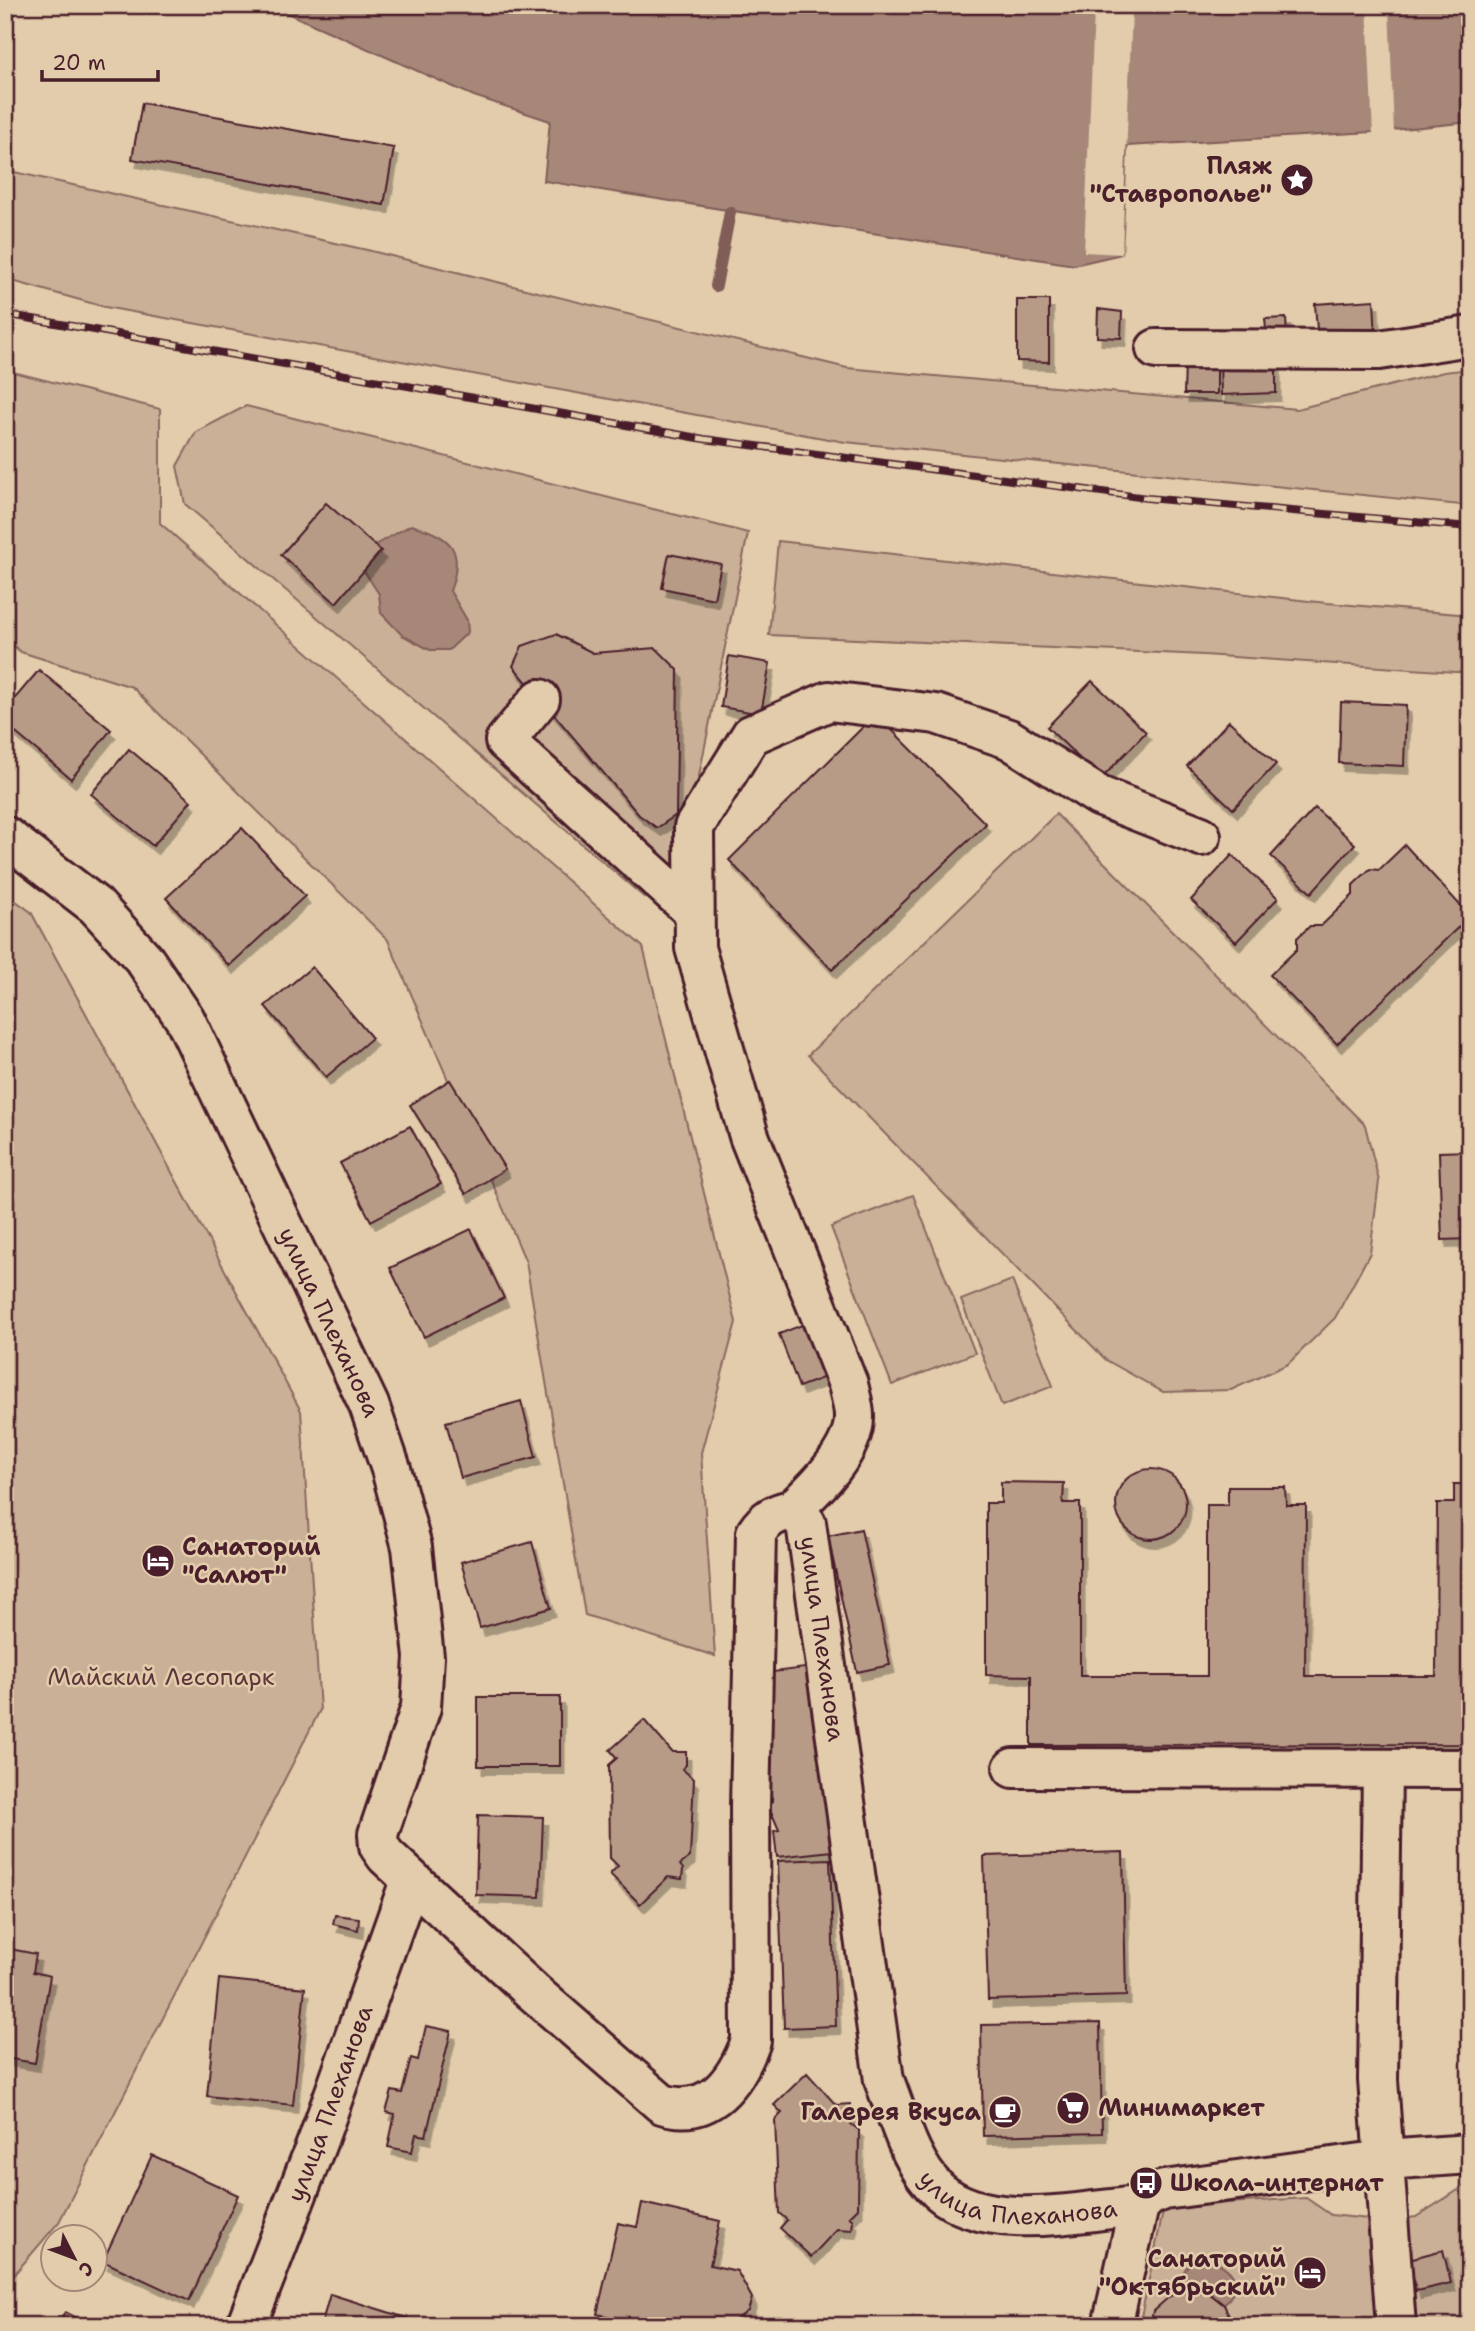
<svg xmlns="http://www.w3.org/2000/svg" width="1475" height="2331" font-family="'Shantell Sans',sans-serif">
<defs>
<filter id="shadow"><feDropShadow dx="4.5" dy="8" stdDeviation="0" flood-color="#0004"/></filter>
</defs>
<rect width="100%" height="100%" fill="#e2ccab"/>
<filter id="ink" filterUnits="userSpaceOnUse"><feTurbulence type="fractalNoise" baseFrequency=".0143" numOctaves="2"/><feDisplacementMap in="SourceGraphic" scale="14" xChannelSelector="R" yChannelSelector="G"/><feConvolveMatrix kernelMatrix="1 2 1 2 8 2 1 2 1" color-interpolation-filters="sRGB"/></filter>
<g filter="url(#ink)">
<!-- green -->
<g fill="#c9b096" stroke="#8a6860" stroke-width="2">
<path d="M5,170L367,250L847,368L1297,409L1444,372L1470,369V506L845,442L105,307L5,279Z"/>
<path d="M5,370L160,409V523L643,947L736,1322L701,1453L715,1656L585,1615L526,1262L388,940L132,687L21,652L5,639Z"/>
<path d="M246,406L748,533L683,855L644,897L185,504L177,466L196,432Z"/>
<path d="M778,541L1327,603L1470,615V673L1204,655L769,635Z"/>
<path d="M1056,814L1365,1125L1379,1181L1370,1253L1335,1318L1288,1364L1231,1390L1163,1392L1106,1360L808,1055Z"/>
<path d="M5,893L31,912L301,1411L320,1710L59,2222L5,2285Z"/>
<path d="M913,1195L975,1353L892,1385L831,1227Z"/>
<path d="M1012,1280L1053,1386L1002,1406L961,1300Z"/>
<path d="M1466,2185H1470V2326H1139L1164,2207L1306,2198L1331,2215L1387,2221L1416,2217Z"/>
</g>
<!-- water -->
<g fill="#a68778" stroke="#815d59" stroke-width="2">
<path d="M269,5H1470V122L1373,132L1127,146L1122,254L1074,265L544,181L550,121L474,96Z"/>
<path d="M411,525C452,536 465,550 450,591L467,620L468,632L449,650H430L402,635L381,613L379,594L364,571L381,551L375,545Z"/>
<path d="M1197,2258C1224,2261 1250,2278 1224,2305L1209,2293L1186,2290L1179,2280L1186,2268Z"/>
</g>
<!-- pier -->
<g fill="#e2ccab">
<path d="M1102,5H1118V11H1132L1122,254L1084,252L1094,10L1102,11Z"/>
<path d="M1367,5H1389L1394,134L1373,136Z"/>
</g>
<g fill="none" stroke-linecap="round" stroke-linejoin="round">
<!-- stream -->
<path stroke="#815d59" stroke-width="12" d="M716,286L730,212"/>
</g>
<!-- building -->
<g fill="#b89b87" stroke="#4a1f2b" stroke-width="2" filter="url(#shadow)">
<path d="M142,103L394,148L384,205L132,159Z"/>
<path d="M1017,300H1049V362L1017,361Z"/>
<path d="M1374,300L1376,339L1318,343L1315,304Z"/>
<path d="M1098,309L1122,312L1121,338L1097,337Z"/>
<path d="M1286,318L1287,336L1267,338L1265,319Z"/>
<path d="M1276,357V393L1221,395L1220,359Z"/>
<path d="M1185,364H1217V394H1184Z"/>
<path d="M326,503L381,551L336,603L281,555Z"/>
<path d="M669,554L721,564L714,599L662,588Z"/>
<path d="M556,634L593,653L656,648L678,670L676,815L657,828L639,815L513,666L522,646Z"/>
<path d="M729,656L770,663L761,714L721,707Z"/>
<path d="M39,670L111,730L71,779L5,724V710Z"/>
<path d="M1092,681L1146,732L1101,779L1047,727Z"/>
<path d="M1341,702L1406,705L1404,766L1339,763Z"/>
<path d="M876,714L986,824L832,970L729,860Z"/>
<path d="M1229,721L1276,764L1233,809L1187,766Z"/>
<path d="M129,749L191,801L153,846L91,794Z"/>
<path d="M1315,808L1355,844L1311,893L1271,856Z"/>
<path d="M242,828L305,896L229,966L166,898Z"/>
<path d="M1405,845L1470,916L1337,1044L1270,975L1297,949V938L1310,926H1321L1353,895V885L1370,869L1379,870Z"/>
<path d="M1232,855L1278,898L1236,942L1191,900Z"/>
<path d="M312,967L372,1038L326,1077L265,1006Z"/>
<path d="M450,1080L505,1169L466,1194L410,1105Z"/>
<path d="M410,1126L441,1184L371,1221L340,1163Z"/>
<path d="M1470,1151V1239L1442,1240L1439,1152Z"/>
<path d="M471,1229L504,1298L424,1337L390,1268Z"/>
<path d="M807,1323L828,1376L799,1387L779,1334Z"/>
<path d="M521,1401L536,1457L461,1478L446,1422Z"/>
<circle cx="1151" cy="1504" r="35"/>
<path d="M1001,1482L1064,1483L1063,1503H1080V1676H1207V1505H1228V1487H1285L1286,1505H1306L1305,1676H1436L1437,1503H1454V1484H1470V1744L1031,1745V1676L986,1675V1503H1001Z"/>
<path d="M861,1529L890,1665L857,1672L828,1536Z"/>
<path d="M532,1542L551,1608L480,1628L461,1562Z"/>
<path d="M812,1667L832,1851L777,1857L774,1831L779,1830L767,1802L773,1801L763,1772L757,1674Z"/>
<rect x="478" y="1697" width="82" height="69"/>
<path d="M644,1720L672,1752H686V1765L682,1769L694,1779L690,1857L680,1865L683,1869L682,1879L668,1877L640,1904L610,1874L618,1866L610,1858L609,1765L617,1758L610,1750Z"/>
<path d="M478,1815L543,1817L540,1897L476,1895Z"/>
<path d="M1123,1852L1126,1996L988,2000L984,1856Z"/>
<path d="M830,1859L836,2026L784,2028L778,1861Z"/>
<path d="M335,1915L359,1918L358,1930L333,1924Z"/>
<path d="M5,1948L36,1954L33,1972L50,1976L35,2063L5,2058Z"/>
<path d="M219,1979L305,1988L293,2105L207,2096Z"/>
<path d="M1100,2023L1102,2133L983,2136L981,2025Z"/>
<path d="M426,2026L451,2031L426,2136L416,2134L412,2152L388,2147L395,2114L386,2112L392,2091L402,2093L411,2058L418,2060Z"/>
<path d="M807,2073L836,2105L850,2104L851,2116L847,2121L859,2130L858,2208L849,2217L853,2220L852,2230L837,2229L811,2257L780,2228L787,2220L779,2213L775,2120L782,2113L774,2105Z"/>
<path d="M152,2155L238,2195L189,2301L103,2261Z"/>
<path d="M642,2203L720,2221L710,2265L737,2271L752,2298L748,2311L727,2326L697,2323V2326H615L616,2318L597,2314L618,2223L637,2227Z"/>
<path d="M1443,2250L1451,2283L1416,2291L1409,2259Z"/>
<path d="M1186,2290L1209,2293L1224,2305L1234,2326H1150L1153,2311L1170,2296Z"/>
<path d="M330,2294L413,2320L411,2326H321Z"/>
<path d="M65,2312L93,2326H58Z"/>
</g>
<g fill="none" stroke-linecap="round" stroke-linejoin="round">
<defs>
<g id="minor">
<path d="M1156,349L1379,350L1470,336"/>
<path d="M540,699L505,741L694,912"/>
<path id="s1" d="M5,836L96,906L144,959L185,1019L369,1405L391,1469L412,1547L424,1657L421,1707L378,1834L379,1846L386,1856L532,1991L662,2104C710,2119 736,2081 751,2041L750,1806L756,1533C765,1519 775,1513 792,1510L806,1523L884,2080C898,2115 910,2165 939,2191C988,2233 1079,2211 1139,2206"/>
<path d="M792,1510C815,1489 855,1451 854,1416C854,1406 850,1394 848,1384L749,1136L695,948L694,827L751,735L829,701L936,714L1009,739L1099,796L1201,836"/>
<path d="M1013,1768L1470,1769"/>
<path d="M1382,1769L1378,2080L1396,2326"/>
<path d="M1139,2206L1149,2196L1164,2190L1384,2160L1470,2154"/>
<path id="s2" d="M246,2326L318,2140L410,1881"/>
<path d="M1112,2326L1139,2206"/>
</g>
</defs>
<!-- minor casing -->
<use href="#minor" stroke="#4a1f2b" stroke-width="44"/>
<!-- minor -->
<use href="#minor" stroke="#e2ccab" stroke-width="38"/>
<defs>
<path id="rail" d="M5,314L704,439L1147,498L1470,527"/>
</defs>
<!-- rail casing -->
<use href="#rail" stroke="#4a1f2b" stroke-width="8"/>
<!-- rail -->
<use href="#rail" stroke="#e2ccab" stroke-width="5" stroke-dasharray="16" stroke-linecap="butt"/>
</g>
</g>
<!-- icons -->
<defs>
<symbol id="sight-disc" viewBox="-11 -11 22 22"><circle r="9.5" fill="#4a1f2b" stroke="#e2ccab"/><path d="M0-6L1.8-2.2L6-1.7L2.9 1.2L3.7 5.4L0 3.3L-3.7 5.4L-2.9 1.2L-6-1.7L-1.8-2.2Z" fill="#fff"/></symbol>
<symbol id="hotel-disc" viewBox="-11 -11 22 22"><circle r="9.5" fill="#4a1f2b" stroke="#e2ccab"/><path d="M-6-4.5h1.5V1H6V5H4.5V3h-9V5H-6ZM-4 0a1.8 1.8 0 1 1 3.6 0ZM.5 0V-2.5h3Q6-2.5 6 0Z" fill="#fff"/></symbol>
<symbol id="supermarket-disc" viewBox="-11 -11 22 22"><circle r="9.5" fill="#4a1f2b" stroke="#e2ccab"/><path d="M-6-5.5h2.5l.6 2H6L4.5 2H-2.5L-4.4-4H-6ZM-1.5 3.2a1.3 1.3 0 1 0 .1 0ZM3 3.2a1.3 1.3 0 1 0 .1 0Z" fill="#fff"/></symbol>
<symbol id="cafe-disc" viewBox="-11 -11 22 22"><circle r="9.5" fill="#4a1f2b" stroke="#e2ccab"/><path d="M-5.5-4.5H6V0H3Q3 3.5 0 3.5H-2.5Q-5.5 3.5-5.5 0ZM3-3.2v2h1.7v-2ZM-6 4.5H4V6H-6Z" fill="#fff"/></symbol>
<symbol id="bus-disc" viewBox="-11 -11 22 22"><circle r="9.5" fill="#4a1f2b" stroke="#e2ccab"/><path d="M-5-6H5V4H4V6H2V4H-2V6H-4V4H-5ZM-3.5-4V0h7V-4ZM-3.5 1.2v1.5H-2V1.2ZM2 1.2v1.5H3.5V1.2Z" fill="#fff"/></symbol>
</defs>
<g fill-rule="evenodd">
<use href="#sight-disc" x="1278" y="161" width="38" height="38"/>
<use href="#hotel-disc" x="139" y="1542" width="38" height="38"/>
<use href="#supermarket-disc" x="1054" y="2089" width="38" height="38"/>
<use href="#cafe-disc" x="986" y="2093" width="38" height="38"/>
<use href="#bus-disc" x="1127" y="2164" width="38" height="38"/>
<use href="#hotel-disc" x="1291" y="2254" width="38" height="38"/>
</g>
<g text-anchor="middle" stroke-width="5" stroke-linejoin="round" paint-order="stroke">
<!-- poi labels -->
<g font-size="24" font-weight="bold" fill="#4a1f2b" stroke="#e2ccab" text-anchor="end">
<text x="1272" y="174">Пляж<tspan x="1272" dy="28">"Ставрополье"</tspan></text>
<text x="182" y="1555" text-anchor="start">Санаторий<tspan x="182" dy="28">"Салют"</tspan></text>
<text x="1098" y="2116" text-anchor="start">Минимаркет</text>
<text x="981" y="2120">Галерея Вкуса</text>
<text x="1170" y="2191" text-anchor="start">Школа-интернат</text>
<text x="1286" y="2267">Санаторий<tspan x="1286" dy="28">"Октябрьский"</tspan></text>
</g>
<!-- street labels -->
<g font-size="24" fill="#4a1f2b" stroke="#e2ccab">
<text dy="8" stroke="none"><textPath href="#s1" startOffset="595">улица Плеханова</textPath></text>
<text dy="8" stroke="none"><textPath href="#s1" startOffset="2336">улица Плеханова</textPath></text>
<text dy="8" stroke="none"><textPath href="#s2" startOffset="238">улица Плеханова</textPath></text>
<text dy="8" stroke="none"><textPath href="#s1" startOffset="2987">улица Плеханова</textPath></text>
</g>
<!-- park labels -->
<g font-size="24" fill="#5d353b" stroke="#e2ccab">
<text x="161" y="1685">Майский Лесопарк</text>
</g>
</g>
<!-- margin -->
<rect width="1475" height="2331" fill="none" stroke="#e2ccab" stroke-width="28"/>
<rect x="14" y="14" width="1447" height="2303" fill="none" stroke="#4a1f2b" stroke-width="2.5" filter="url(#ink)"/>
<!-- north arrow -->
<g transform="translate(74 2258) rotate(132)"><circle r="33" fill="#e2ccab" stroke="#a58778" stroke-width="2"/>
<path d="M0-5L12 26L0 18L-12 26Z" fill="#4a1f2b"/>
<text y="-10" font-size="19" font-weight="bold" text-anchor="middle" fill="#4a1f2b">С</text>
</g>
<!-- scale -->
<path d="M42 70v10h116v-10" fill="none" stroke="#4a1f2b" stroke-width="3.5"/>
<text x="52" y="70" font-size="21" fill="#4a1f2b" stroke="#e2ccab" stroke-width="5" paint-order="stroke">20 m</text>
</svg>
